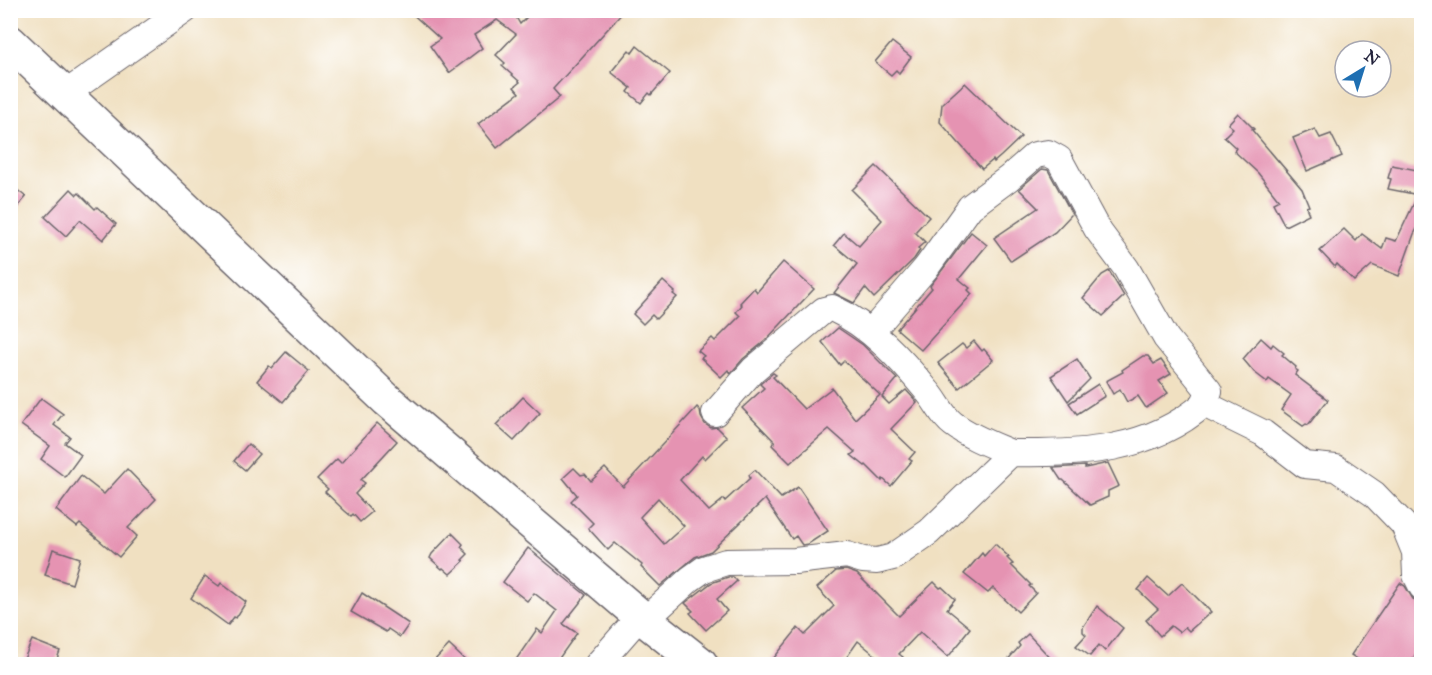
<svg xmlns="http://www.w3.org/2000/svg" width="1432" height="675" font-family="'IM FELL Great Primer',serif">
<rect width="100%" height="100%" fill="#fff"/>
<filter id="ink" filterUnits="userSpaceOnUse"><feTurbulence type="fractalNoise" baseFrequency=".0167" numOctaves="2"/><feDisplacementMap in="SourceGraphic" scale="12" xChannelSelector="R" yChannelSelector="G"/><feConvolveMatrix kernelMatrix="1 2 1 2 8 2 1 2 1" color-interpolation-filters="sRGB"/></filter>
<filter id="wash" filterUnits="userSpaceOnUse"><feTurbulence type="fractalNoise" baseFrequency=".008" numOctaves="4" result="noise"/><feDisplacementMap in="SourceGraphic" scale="24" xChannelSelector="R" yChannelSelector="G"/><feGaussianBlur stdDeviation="1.35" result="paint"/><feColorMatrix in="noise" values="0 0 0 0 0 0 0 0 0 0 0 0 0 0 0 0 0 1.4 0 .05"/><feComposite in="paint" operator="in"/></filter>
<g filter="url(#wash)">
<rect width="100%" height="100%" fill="#f0e0c1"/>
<g id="blocks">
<!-- building -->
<g fill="#e593b2" fill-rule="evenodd">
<path d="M408,10H512L520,24L534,10H625L553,89L560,97L497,148L478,124L519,93L514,87L520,82L502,66L505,63L496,55L516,34L497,20L474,35L482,48L449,73L430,46L440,39Z"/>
<path d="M892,42L911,57L899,73L896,70L891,75L875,62Z"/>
<path d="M637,46L670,73L651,95L649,93L641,103L628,92L631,88L611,72L629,50L632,53Z"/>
<path d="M965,83L1021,137L1001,156L994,162L993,160L982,169L940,122L942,104Z"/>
<path d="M1238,113L1254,129L1252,130L1302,189L1309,206L1306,207L1309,214L1285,226L1273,203L1279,200L1258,173L1234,151L1236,148L1224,137L1233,128L1228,124Z"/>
<path d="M1315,129L1320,138L1331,134L1342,156L1307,171L1293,138Z"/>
<path d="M1392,165L1422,171L1419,195L1388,189L1391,179L1388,178Z"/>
<path d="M876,166L929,217L915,232L925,242L918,248L920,250L914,259L874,298L865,288L854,303L834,293L857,264L834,245L844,233L859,246L882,220L852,190Z"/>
<path d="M1042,169L1048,170L1072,214L1055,232L1011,261L994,238L1038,208L1019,189Z"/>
<path d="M10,184L26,197L10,216Z"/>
<path d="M71,189L77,195L79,193L95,209L97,207L116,224L103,240L80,220L66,236L45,217Z"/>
<path d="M1416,199L1422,202V220L1414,234L1399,276L1372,265L1354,281L1337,264L1335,267L1320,251L1344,229L1356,241L1362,234L1382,249L1386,238L1396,241Z"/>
<path d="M971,232L987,245L959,279L970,288L968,290L972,294L921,350L897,329L932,288L930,286Z"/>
<path d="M783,262L814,289L765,341L743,359L731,373L728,370L721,377L701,358L704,356L698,351L712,338L715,341L740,316L736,312L742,305L740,303L754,288L757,292Z"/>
<path d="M1109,271L1124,296L1103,316L1083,298L1102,275Z"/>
<path d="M663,281L675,292L673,294L677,297L656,319L652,315L643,324L633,314Z"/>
<path d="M838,328L863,345L897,379L882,397L889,404L906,390L917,402L891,429L915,452L909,459L912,461L891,486L883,479L882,481L866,465L865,466L851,455L855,452L829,429L790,463L772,445L775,442L742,408L764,388L760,384L773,373L776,375L773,377L804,409L832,388L855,419L880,395L844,361L840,365L822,342Z"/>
<path d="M1261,338L1271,347L1273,344L1284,353L1282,355L1296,367L1295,369L1298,371L1295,375L1328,400L1308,425L1306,424L1303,426L1281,410L1291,395L1269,379L1267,382L1254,372L1243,359Z"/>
<path d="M974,341L982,351L984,349L993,360L959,388L938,363L962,344L966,348Z"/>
<path d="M286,352L309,371L283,402L257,381L269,366L272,368Z"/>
<path d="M1143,356H1148L1154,364L1161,360L1171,374L1159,381L1168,393L1146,408L1138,396L1127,402L1120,389L1113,394L1106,381L1123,372L1122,370Z"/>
<path d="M1077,359L1090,379L1068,401L1051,376Z"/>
<path d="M1098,384L1105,396L1077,414L1069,403Z"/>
<path d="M523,397L540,413L514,441L496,425Z"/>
<path d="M41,398L63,414L54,425L70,437L65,443L81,455L65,477L41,459L50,446L21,425Z"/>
<path d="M697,407L700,410L701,417L705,424L711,428L717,427L727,437L705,459L702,456L680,480L709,511L724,499L725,501L750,478L749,475L755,470L781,498L798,487L828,531L808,544L802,545L796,536L792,539L765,499L711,551L695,557L660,586L641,567L642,565L615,543L608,550L588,528L593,523L571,501L577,495L563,478L574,468L581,475L585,474L591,481L605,468L623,487ZM658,498L684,526L664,544L640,517Z"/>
<path d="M377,423L397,441L361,480L365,483L355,494L372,512L360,522L353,514L351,516L345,511L325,492L328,489L317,479L337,459L341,463Z"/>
<path d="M248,444L259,454L245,470L234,461Z"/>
<path d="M1108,463L1119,486L1108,491V497L1090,505L1063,480H1061L1053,468L1085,466V468Z"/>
<path d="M127,469L156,499L128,528L137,536L119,557L80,524L77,527L56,510L81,476L104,494Z"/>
<path d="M452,533L463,544L461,547L468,554L462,560L464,561L450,574L443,568L442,569L430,558L432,554Z"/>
<path d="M995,544L1009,557L1007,558L1013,564L1011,565L1031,585L1029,586L1036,593L1018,612L993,588L988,593L964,574L982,553L984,556Z"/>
<path d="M528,548L586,595L563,624L577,633L555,664H513L537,629L542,633L557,611L534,593L527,601L503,582Z"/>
<path d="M53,549L80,558L72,584L45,575Z"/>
<path d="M846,570L857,574L899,616L934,582L940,588L942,587L955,599L947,609L970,628L962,638L963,639L948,657L920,632L899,654L903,657L897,664H886L858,641L842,664H769L798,628L805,635L834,606L817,588L836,571Z"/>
<path d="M205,576L219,586L221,583L246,602L236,618L234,617L228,625L191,598Z"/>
<path d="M728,577H733L737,581L717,599L727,611L706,630L690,613L693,611L685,603L711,583Z"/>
<path d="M1148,578L1168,596L1182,583L1211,612L1189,631L1185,627L1179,632L1171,626L1160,636L1146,620L1158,609L1138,590Z"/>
<path d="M1400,583L1405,586L1413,599L1422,602V645L1409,664H1365L1351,655Z"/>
<path d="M362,593L409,624L400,637L388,629L386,632L351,612Z"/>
<path d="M1097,606L1123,628L1105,651L1099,645L1090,656L1076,646L1086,635L1083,632V627Z"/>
<path d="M1028,634L1056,664H1004L1020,646L1018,643Z"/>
<path d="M32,640L60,651L55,664H22Z"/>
<path d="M449,645L469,664H431Z"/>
</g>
</g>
</g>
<g filter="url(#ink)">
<use href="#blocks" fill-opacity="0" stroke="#6a646a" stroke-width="1.5"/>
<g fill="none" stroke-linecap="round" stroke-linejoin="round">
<defs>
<g id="minor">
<path d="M65,94L185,10"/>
<path d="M871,332L926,268L970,207L1009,178L1035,155L1048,153L1059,159L1097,229L1126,268L1166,338L1209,391L1204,404"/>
<path d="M715,413L753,370L824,310L832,308C871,326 901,359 928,392C937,402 942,416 953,424C970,437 992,445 1011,453"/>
<path d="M645,620L690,579L704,569L726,562L795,561L847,555L863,560L877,561L893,557L929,532L1011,453C1080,454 1149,452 1204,404L1263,433L1305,465L1336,468L1374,494L1404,525L1415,552L1416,575L1422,587"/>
<path d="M598,664L640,616"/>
</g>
<path id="major" d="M10,42L387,400L640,616L701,664"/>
</defs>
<!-- minor casing -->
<use href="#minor" stroke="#6a646a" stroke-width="28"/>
<!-- major casing -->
<use href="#major" stroke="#6a646a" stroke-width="36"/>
<!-- minor -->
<use href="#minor" stroke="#fff" stroke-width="26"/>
<!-- major -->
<use href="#major" stroke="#fff" stroke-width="33"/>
</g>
</g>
<!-- margin -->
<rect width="1432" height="675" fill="none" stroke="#fff" stroke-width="36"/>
<!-- north arrow -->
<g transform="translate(1363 69) rotate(38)"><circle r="28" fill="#ffffff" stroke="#a7a7b1" stroke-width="1.5"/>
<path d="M0-4.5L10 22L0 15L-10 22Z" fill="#1f6fb2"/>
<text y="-9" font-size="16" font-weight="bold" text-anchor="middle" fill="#22223b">N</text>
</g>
</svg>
